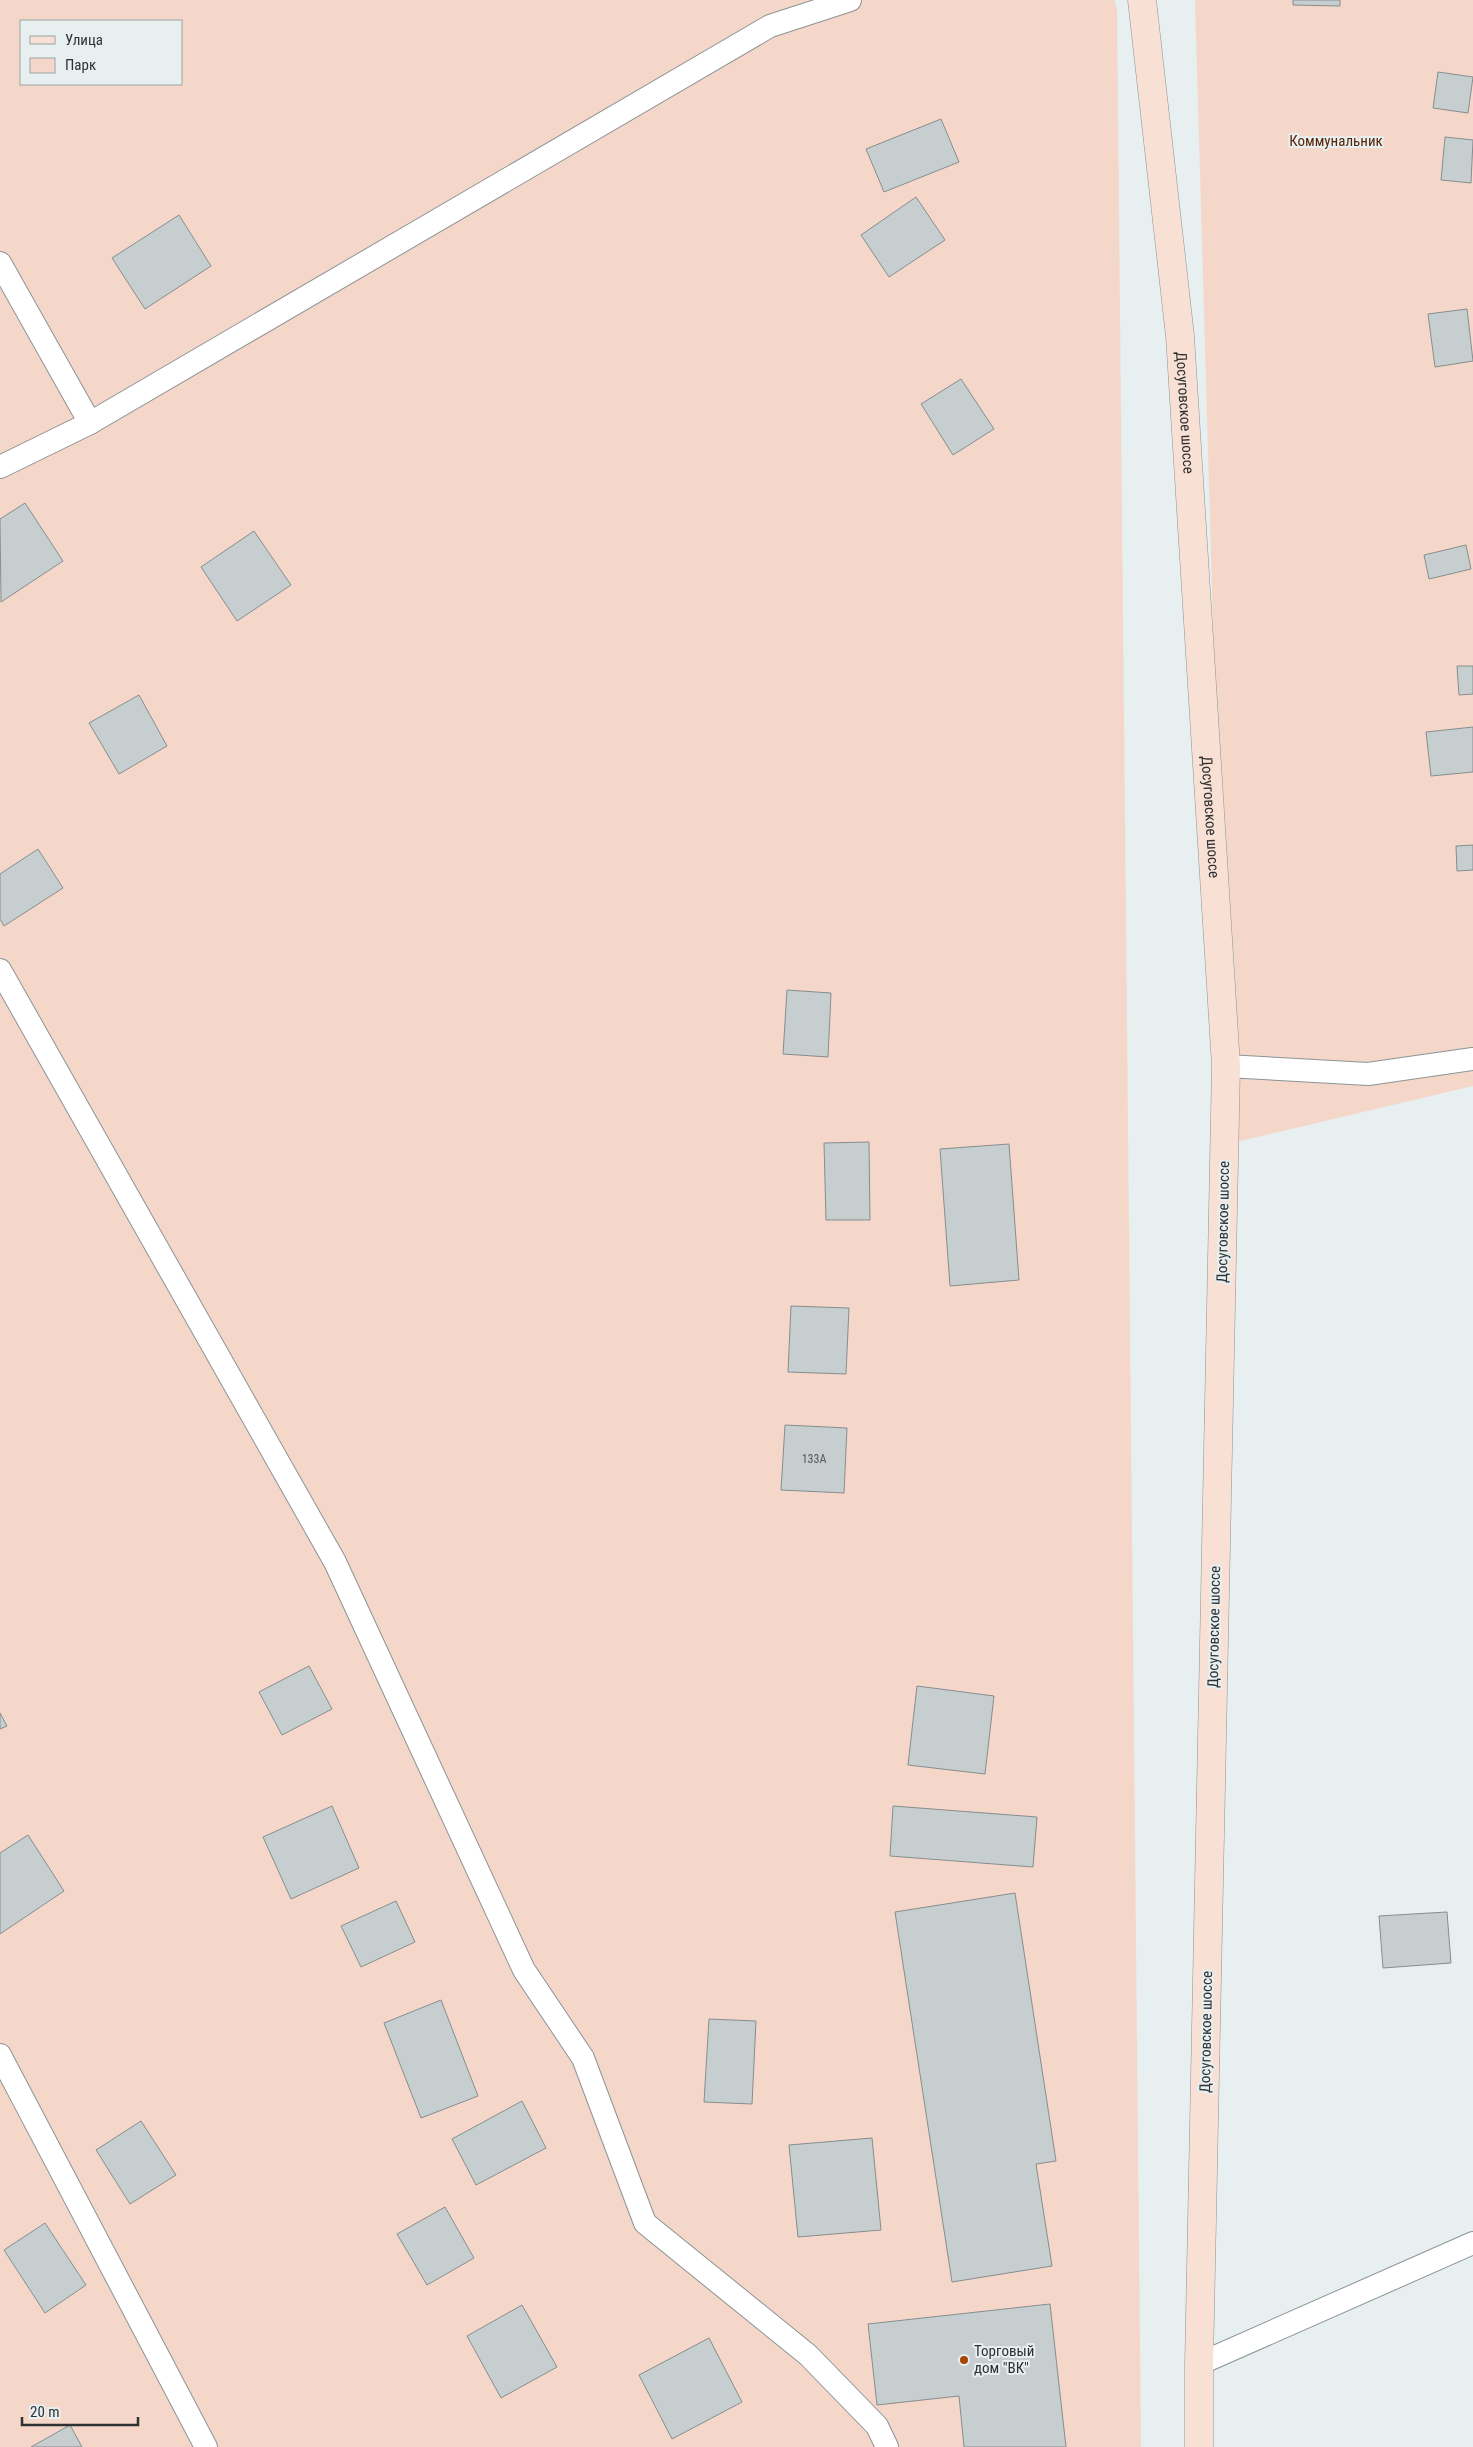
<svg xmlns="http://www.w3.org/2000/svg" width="1473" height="2447" font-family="'Roboto Condensed',sans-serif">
<rect width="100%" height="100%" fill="#e7eff1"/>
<!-- green -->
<g fill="#f5d7c9" fill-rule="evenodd">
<path d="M0,0H1114L1117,8L1141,2447H0ZM21,21H181V84H21Z"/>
<path d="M1195,0H1473V1086L1228,1144Z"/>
</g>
<!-- building -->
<g fill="#c6ced0" stroke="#868d8f">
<path d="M1293,0H1340V6L1293,5Z"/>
<path d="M1438,72L1473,77L1468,113L1433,108Z"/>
<path d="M941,119L959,162L884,192L866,149Z"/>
<path d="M1445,137L1473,140L1471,183L1441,180Z"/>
<path d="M916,197L945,240L889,277L861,235Z"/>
<path d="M179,215L211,266L145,309L112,258Z"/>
<path d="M1467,309L1473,361L1435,367L1428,314Z"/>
<path d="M961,379L994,429L953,455L921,404Z"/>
<path d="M25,503L63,561L1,602L0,519Z"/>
<path d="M254,531L291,585L237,621L201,567Z"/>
<path d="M1466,545L1471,569L1429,579L1424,555Z"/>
<path d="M1457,666H1473V694L1459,695Z"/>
<path d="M139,695L167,746L119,774L89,723Z"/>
<path d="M1473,727V772L1431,776L1426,732Z"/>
<path d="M1473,845V870L1457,871L1456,846Z"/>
<path d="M38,849L63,888L4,926L0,919V874Z"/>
<path d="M787,990L831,993L828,1057L783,1054Z"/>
<path d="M869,1142L870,1220H826L824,1143Z"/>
<path d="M1009,1144L1019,1280L950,1286L940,1149Z"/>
<path d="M791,1306L849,1308L846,1374L788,1372Z"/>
<path d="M785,1425L847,1428L844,1493L781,1490Z"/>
<path d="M309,1666L332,1709L282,1735L259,1692Z"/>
<path d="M917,1686L994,1696L985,1774L908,1765Z"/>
<path d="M0,1713L7,1726L0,1729Z"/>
<path d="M332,1806L359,1868L291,1899L263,1837Z"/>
<path d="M893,1806L1037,1817L1033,1867L890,1856Z"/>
<path d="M28,1835L64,1891L0,1934V1853Z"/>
<path d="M1015,1893L1056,2161L1036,2164L1052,2266L952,2282L895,1912Z"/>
<path d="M396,1901L415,1942L361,1967L341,1926Z"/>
<path d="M1447,1912L1451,1963L1383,1968L1379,1916Z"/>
<path d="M441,2000L478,2096L421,2118L384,2023Z"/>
<path d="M709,2019L756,2021L752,2104L704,2102Z"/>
<path d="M522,2101L546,2148L476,2185L452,2139Z"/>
<path d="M141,2121L176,2175L130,2204L96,2150Z"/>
<path d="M872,2138L881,2230L798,2237L789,2145Z"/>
<path d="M445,2207L474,2258L427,2285L397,2234Z"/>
<path d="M45,2223L86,2285L45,2313L4,2250Z"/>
<path d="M1050,2304L1066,2447H964L959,2396L877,2405L868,2324Z"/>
<path d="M522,2305L557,2367L501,2398L467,2336Z"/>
<path d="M709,2338L742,2402L672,2439L639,2375Z"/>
<path d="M70,2425L82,2447H31Z"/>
</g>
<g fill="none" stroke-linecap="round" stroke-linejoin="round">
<defs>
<g id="lane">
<path d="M0,263L90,423"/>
<path d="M0,467L90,423L770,26L850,0"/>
<path d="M0,970L335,1562L524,1970L583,2058L645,2223L808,2355L877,2426L887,2447"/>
<path d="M1226,1066L1368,1074L1473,1059"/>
<path d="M0,2055L206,2447"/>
<path d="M1199,2364L1473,2243"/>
</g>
<g id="secondary">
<path id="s1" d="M1142,0L1180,336L1226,1066L1199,2364V2447"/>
</g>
</defs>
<!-- lane casing -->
<use href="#lane" stroke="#8c9395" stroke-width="24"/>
<!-- secondary casing -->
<use href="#secondary" stroke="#8c9395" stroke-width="29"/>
<!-- lane -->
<use href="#lane" stroke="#fff" stroke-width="22"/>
<!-- secondary -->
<use href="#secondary" stroke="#f8e0d4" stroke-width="28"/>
</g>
<!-- markers -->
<circle fill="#a64402" stroke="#e7eff1" stroke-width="2" cx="964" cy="2360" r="5"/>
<g text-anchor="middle" stroke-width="4" stroke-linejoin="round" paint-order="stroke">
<!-- number labels -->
<g font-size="12" fill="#55595a">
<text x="814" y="1463">133А</text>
</g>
<!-- park labels -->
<g font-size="15" fill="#5a2405" stroke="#e7eff1">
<text x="1336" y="146">Коммунальник</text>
</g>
<!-- street labels -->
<g font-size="15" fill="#2f3233" stroke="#e7eff1">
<text dy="5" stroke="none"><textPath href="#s1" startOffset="415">Досуговское шоссе</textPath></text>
<text dy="5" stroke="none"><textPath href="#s1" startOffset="820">Досуговское шоссе</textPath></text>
<text transform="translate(1223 1222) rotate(-89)" y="5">Досуговское шоссе</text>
<text transform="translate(1214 1627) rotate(-89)" y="5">Досуговское шоссе</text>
<text transform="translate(1206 2032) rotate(-89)" y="5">Досуговское шоссе</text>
</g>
<!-- poi labels -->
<g font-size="15" fill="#2f3233" stroke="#e7eff1" text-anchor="start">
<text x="974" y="2356">Торговый<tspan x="974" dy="17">дом "ВК"</tspan></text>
</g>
</g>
<!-- legend -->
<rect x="20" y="20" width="162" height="65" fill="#e7eff1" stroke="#9da3a5"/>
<rect x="30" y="36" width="25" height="8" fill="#f8e0d4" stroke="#9da3a5"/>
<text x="65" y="45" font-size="15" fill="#2f3233">Улица</text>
<rect x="30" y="58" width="25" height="15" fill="#f5d7c9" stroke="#9da3a5"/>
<text x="65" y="70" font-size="15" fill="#2f3233">Парк</text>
<!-- scale -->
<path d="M22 2417v8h116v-8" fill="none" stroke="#2f3233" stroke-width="2.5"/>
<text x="30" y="2417" font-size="15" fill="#2f3233" stroke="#e7eff1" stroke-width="4" paint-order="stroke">20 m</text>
</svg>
